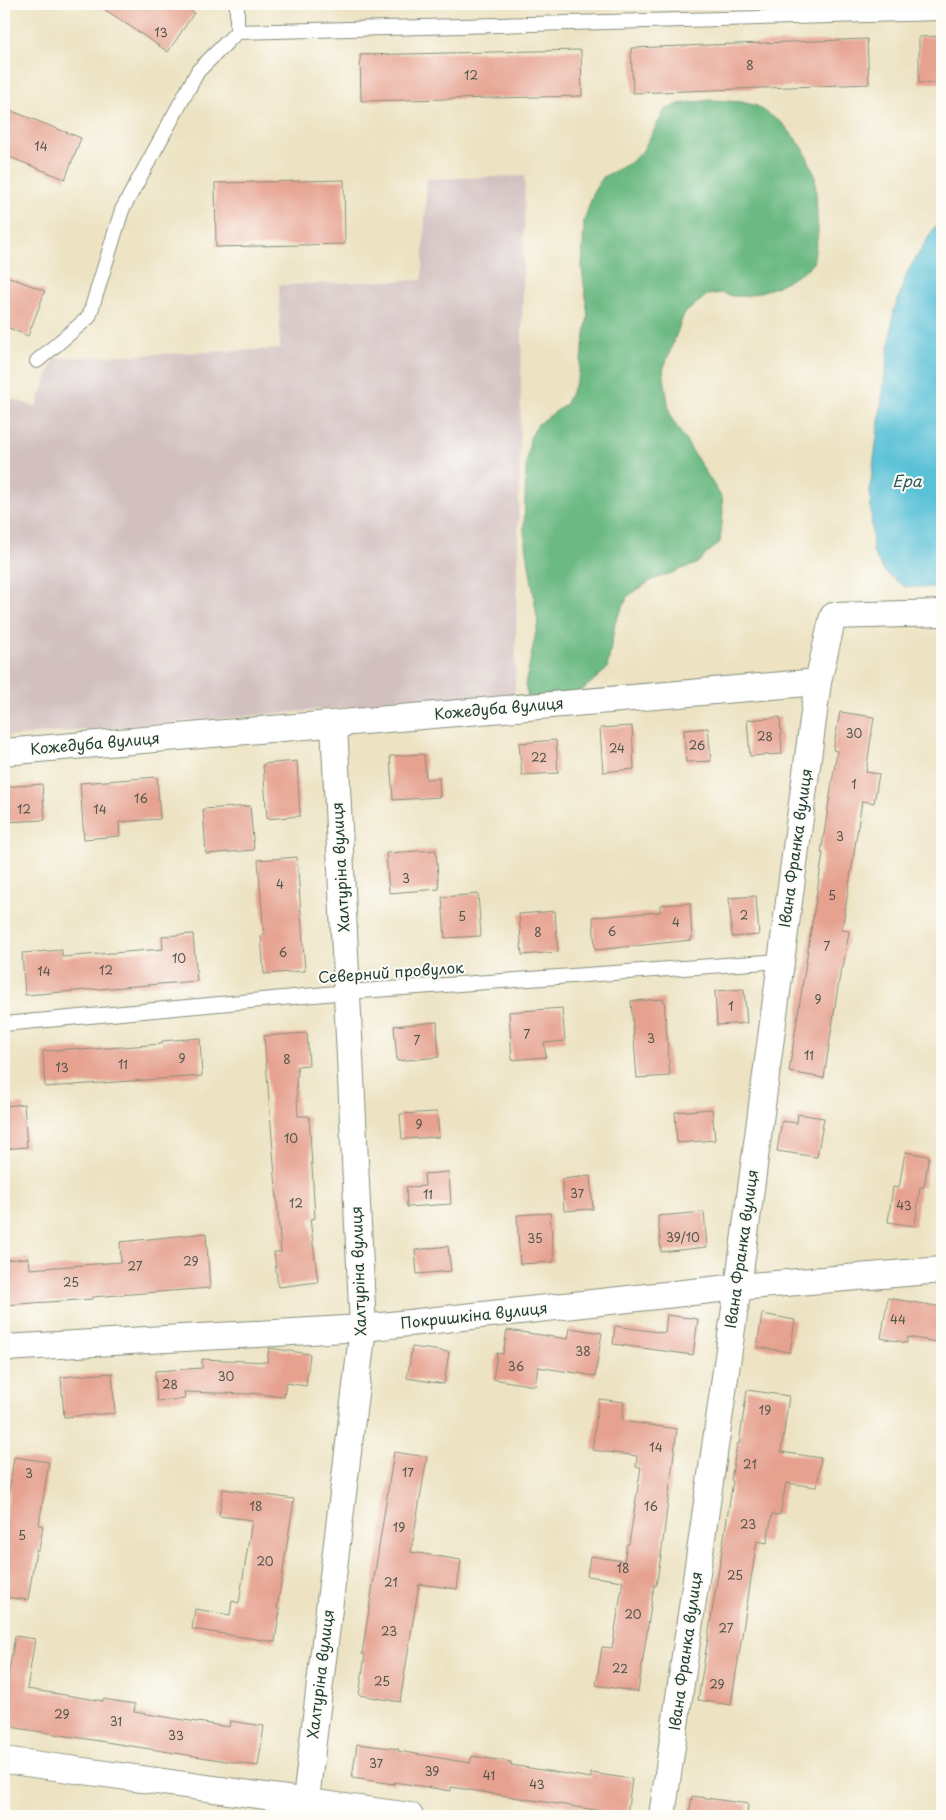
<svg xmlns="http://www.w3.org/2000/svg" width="946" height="1820" font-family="'Playpen Sans',sans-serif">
<rect width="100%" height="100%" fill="#fdfcf7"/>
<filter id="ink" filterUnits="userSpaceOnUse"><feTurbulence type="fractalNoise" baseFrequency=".02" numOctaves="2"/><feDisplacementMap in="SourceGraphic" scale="10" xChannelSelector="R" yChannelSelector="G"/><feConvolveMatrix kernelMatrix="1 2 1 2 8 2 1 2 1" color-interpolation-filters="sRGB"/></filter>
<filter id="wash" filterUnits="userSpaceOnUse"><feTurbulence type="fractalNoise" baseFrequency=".0096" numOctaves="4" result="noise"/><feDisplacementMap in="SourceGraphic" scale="20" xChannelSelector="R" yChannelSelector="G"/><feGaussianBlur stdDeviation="1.12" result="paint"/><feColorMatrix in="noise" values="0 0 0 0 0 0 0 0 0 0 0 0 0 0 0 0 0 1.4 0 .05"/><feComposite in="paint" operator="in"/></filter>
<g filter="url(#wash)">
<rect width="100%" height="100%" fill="#ede3c3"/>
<!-- industrial -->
<path fill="#d2bfc0" d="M525,176L515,693L4,737V396L36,407L55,358L280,349L279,285L422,280L427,179Z"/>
<!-- forest -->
<path fill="#6cb983" stroke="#467b5c" d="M711,100L742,102L757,106L783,124L803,148L815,175L818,233L813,263L802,273L776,287L747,296H732L722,293L707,295L684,314L663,370L670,416L722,498L723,513L720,542L696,564L652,580L628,596L615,623L607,669L573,698L529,700L525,685L538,623L524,531L526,468L530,438L538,424L565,405L578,378L588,316L582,268L584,221L594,191L603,177L630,163L642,152L665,110L679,104Z"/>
<!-- water -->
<path fill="#5ac1d7" stroke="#3c7f86" d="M942,218V587H905L884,571L873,552L870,489L894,310L908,271L933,230Z"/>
<g id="blocks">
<!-- building -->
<g fill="#e6a18f">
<path d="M97,4H180L194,13L168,52Z"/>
<path d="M942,36V83H919V37Z"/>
<path d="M867,39L869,84L633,93L631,48Z"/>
<path d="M581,50L582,96L361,101L360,55Z"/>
<path d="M4,108L81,138L65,179L4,155Z"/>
<path d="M344,180L345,244L216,247L215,183Z"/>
<path d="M4,275L45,291L28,336L4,326Z"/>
<path d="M840,712L874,717L866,772L879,774L874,803L862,801L842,930L849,931L843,968H841L824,1078L789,1072L823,853H821L837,751L833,750Z"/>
<path d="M780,717L782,754L750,756L747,720Z"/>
<path d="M632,726L634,769L603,772L600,728Z"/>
<path d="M708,728L711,761L686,762L684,730Z"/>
<path d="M556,740L558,773L522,775L519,743Z"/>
<path d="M424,754L426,779L439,778L440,797L393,800L390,756Z"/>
<path d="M297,761L300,816L267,819L263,764Z"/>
<path d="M157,777L160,819L119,822L120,836L84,839L80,783Z"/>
<path d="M42,784L45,820L5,822L4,787Z"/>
<path d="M250,806L254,850L206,854L203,809Z"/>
<path d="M436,850L439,889L389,893L386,853Z"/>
<path d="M297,857L305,971L264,974L261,935H264L258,860Z"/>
<path d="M478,894L481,936L445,938L442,897Z"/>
<path d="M756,896L759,935L732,937L729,898Z"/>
<path d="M690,903L692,940L595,950L593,917L660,912V905Z"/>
<path d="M555,911L558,952L522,955L519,914Z"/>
<path d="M193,934L197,981L25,995L22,953L62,950V957L163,949L162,936Z"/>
<path d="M744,989L747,1023L717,1025L715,991Z"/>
<path d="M664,999L670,1076L637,1078L631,1001Z"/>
<path d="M562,1008L565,1041L544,1043L546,1057L512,1060L509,1012Z"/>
<path d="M437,1022L439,1057L397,1061L394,1026Z"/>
<path d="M307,1033L309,1065L297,1066L298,1076H296L298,1116H309L315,1218L310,1219L318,1282L278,1287L274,1252H281L264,1036Z"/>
<path d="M200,1038L202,1076L45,1087L43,1051L80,1048V1050L162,1044V1041Z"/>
<path d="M24,1104L27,1147L4,1149V1106Z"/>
<path d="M712,1109L715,1140L677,1143L675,1112Z"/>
<path d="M437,1112L439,1137L402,1139L400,1114Z"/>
<path d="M798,1114L824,1118L817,1157L777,1151L782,1121L797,1123Z"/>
<path d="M905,1152L929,1156L924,1187H920L915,1226L888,1222L893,1187L899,1188Z"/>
<path d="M449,1172L451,1204L407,1207L406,1187L425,1186L424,1174Z"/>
<path d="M590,1176L593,1209L564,1211L562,1179Z"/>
<path d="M704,1212L707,1247L661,1252L658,1216Z"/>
<path d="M550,1213L554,1262L520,1264L517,1215Z"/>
<path d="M206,1233L210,1288L92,1297V1299L4,1305V1260L29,1258L30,1269L121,1262L120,1242Z"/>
<path d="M448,1246L451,1271L417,1274L415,1250Z"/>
<path d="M888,1298L942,1307V1343L908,1337L907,1343L881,1338Z"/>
<path d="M762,1314L795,1320L790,1352L757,1347Z"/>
<path d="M667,1315L698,1319L693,1355L613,1344L615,1326L665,1333Z"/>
<path d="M570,1328L602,1333L595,1376L538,1367L535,1386L493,1379L497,1353L503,1354L507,1330L568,1339Z"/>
<path d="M412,1347L449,1352L444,1384L407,1378Z"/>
<path d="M269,1348L310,1354L306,1386L286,1383L284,1397L251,1393V1394L184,1392L185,1399L157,1401L155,1371L202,1368V1359L267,1362Z"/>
<path d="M112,1373L115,1413L64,1417L61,1377Z"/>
<path d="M747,1390L789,1396L781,1452L821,1458L817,1487L786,1483L780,1515L772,1514L767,1543L757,1541L731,1705L698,1700L733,1481L731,1480L737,1444H739Z"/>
<path d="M599,1399L624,1402L622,1421L677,1429L662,1549L656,1586L654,1585L638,1692L596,1685L602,1647L612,1648L623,1581L587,1576L590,1556L624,1561L627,1544H629L641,1467H636L637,1456L592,1450Z"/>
<path d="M394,1452L427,1457L411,1552L461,1560L457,1589L419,1584L400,1702L359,1695L365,1655L362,1654Z"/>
<path d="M14,1457L49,1462L39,1525L43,1526L39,1550H36L28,1600L4,1597V1528Z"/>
<path d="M223,1489L294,1499L277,1609H280L275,1642L192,1629L195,1609L230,1615L232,1601L239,1603L252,1520L219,1516Z"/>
<path d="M15,1636L35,1639L27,1689L103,1701V1699L135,1704L134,1712L229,1727L230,1721L264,1726L258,1766L4,1726V1682L7,1683Z"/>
<path d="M357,1744L399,1749L398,1751L470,1763L472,1756L511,1762V1765L591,1778V1773L632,1779L627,1815L451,1787V1791L394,1782V1784L352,1778Z"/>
<path d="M692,1796L748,1804L747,1816H689Z"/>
</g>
</g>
</g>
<g filter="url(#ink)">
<use href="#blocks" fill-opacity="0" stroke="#86907c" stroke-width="1"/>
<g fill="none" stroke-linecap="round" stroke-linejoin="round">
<defs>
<g id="service">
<path d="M237,4V32L942,13"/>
<path d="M37,361L89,317L122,210L198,71L237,32"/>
<path d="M4,1024L347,992L780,961"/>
</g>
<g id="minor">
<path d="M4,752L818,682L833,616L942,613"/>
<path d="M4,1348L363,1328L738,1287L942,1270"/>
<path d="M4,1760L410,1816"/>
<path d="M304,1816L363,1328L334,724"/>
<path d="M662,1816L738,1287L818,682"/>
</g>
</defs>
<!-- service casing -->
<use href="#service" stroke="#86907c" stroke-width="16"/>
<!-- minor casing -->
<use href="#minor" stroke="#86907c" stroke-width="28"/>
<!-- service -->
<use href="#service" stroke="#fff" stroke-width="14"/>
<!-- minor -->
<use href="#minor" stroke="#fff" stroke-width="26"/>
</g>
</g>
<g text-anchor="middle" stroke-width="4" stroke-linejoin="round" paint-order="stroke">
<!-- number labels -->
<g font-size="12" fill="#51564b">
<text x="161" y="37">13</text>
<text x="750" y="70">8</text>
<text x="471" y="80">12</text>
<text x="41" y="151">14</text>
<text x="854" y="738">30</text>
<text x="765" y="741">28</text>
<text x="697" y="750">26</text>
<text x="617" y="753">24</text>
<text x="539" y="762">22</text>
<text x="854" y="789">1</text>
<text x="141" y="803">16</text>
<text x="24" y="814">12</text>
<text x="100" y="814">14</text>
<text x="840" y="841">3</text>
<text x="406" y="883">3</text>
<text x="280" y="889">4</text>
<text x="832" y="900">5</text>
<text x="744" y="920">2</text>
<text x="462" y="921">5</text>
<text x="676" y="927">4</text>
<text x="612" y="936">6</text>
<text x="538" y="937">8</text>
<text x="827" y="951">7</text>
<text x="283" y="957">6</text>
<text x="179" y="963">10</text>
<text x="106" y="975">12</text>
<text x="44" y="976">14</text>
<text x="818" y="1004">9</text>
<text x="731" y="1011">1</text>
<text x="527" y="1039">7</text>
<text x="651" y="1043">3</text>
<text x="417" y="1045">7</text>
<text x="809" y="1060">11</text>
<text x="182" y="1063">9</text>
<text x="287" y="1064">8</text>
<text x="123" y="1069">11</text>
<text x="62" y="1072">13</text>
<text x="419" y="1129">9</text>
<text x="291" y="1143">10</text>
<text x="577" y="1198">37</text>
<text x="428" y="1199">11</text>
<text x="296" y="1208">12</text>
<text x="904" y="1210">43</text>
<text x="683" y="1242">39/10</text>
<text x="535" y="1243">35</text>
<text x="191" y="1266">29</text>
<text x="135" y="1271">27</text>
<text x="71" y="1287">25</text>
<text x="898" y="1324">44</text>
<text x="583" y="1356">38</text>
<text x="516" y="1371">36</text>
<text x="226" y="1381">30</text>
<text x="170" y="1389">28</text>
<text x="765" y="1415">19</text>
<text x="656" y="1452">14</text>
<text x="750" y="1469">21</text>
<text x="408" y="1477">17</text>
<text x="29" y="1478">3</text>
<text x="256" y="1511">18</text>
<text x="651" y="1511">16</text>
<text x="748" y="1529">23</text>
<text x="399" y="1532">19</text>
<text x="22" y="1540">5</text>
<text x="265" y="1566">20</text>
<text x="623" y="1573">18</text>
<text x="735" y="1580">25</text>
<text x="391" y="1587">21</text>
<text x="633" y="1619">20</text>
<text x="726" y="1633">27</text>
<text x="389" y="1636">23</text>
<text x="620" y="1673">22</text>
<text x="382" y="1686">25</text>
<text x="717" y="1689">29</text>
<text x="62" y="1719">29</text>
<text x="116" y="1726">31</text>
<text x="176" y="1740">33</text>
<text x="376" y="1768">37</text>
<text x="432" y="1776">39</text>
<text x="489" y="1780">41</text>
<text x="537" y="1789">43</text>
</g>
<!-- street labels -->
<g font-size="15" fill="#1f3d34" stroke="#fdfcf7">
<text transform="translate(499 709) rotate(-5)" y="5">Кожедуба вулиця</text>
<text transform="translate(95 744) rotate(-5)" y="5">Кожедуба вулиця</text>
<text transform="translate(796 848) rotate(-82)" y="5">Івана Франка вулиця</text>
<text transform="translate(341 867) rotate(-93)" y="5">Халтуріна вулиця</text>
<text transform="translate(391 973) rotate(-4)" y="5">Северний провулок</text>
<text transform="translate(742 1249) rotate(-82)" y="5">Івана Франка вулиця</text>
<text transform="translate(359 1271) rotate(-92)" y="5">Халтуріна вулиця</text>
<text transform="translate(474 1316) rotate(-6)" y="5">Покришкіна вулиця</text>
<text transform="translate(686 1651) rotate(-82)" y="5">Івана Франка вулиця</text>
<text transform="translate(321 1674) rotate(-83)" y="5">Халтуріна вулиця</text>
</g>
<!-- water labels -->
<g font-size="16" font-style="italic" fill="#2e5e5d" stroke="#fdfcf7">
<text x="907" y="487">Ера</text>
</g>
</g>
<!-- margin -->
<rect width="946" height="1820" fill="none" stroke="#fdfcf7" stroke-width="20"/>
</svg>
